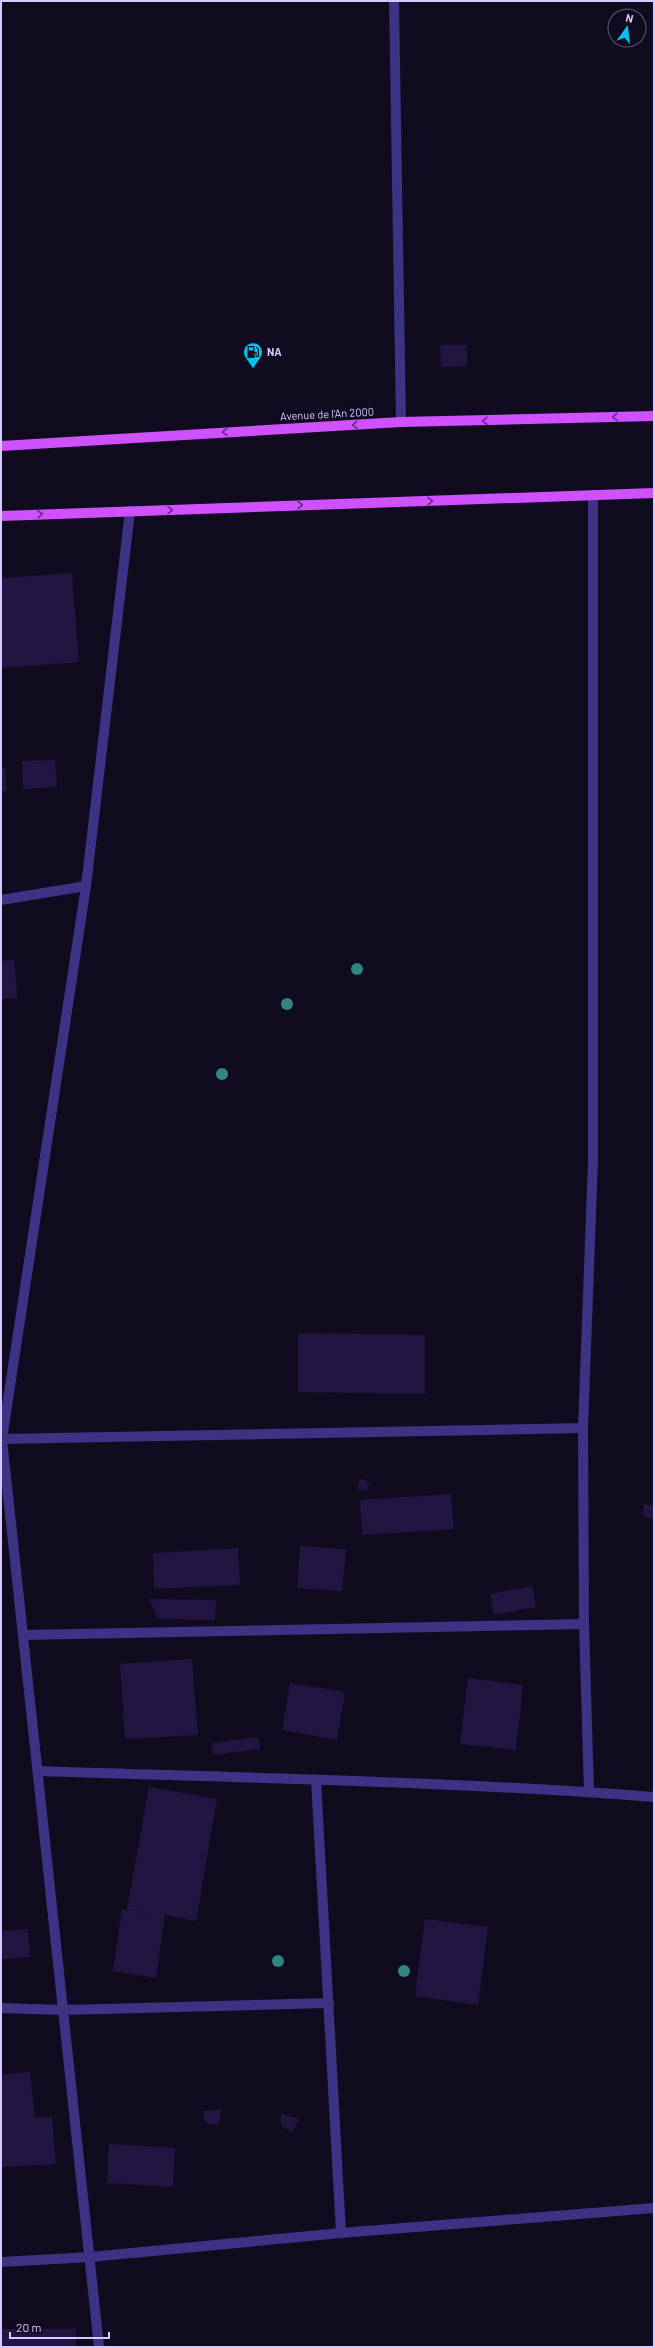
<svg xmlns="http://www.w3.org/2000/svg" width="655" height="2348" font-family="Barlow,sans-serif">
<rect width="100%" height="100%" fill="#110b20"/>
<!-- building -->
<g fill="#231542">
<path d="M440,345H467V366L441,367Z"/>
<path d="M72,573L79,662L1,668V578Z"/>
<path d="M55,760L57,787L23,789L22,761Z"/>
<path d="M1,768H5L7,791H1Z"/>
<path d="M14,960L18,998L1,999V961Z"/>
<path d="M298,1333L425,1335V1394L298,1392Z"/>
<path d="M360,1479L369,1482L367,1491L357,1489Z"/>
<path d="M451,1494L454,1529L362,1535L360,1500Z"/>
<path d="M643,1504L654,1506V1519L643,1516Z"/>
<path d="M300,1546L346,1549L342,1591L297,1588Z"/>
<path d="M238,1548L240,1585L154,1589L153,1553Z"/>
<path d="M532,1586L536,1607L494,1615L490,1594Z"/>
<path d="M149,1599L216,1600L215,1620L158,1619Z"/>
<path d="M192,1659L198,1735L125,1739L120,1664Z"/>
<path d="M468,1678L523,1685L516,1750L460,1744Z"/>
<path d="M290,1683L345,1692L337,1740L282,1730Z"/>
<path d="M258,1737L260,1749L213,1755L212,1743Z"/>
<path d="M149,1787L217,1799L196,1921L165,1915L156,1978L113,1971L122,1909L150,1913L127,1909Z"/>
<path d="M425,1919L488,1927L478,2005L415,1996Z"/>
<path d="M28,1929L30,1957L1,1959V1931Z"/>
<path d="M30,2072L35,2118L52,2117L56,2164L2,2167L1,2075Z"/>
<path d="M222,2109L218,2125L205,2123L203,2111Z"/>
<path d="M281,2114L299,2119L292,2133L281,2125Z"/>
<path d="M109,2144L175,2148L173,2187L107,2183Z"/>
<rect x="1" y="2329" width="75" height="18"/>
</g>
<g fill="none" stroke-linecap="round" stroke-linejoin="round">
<!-- minor -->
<g stroke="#3d3283" stroke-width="10">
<path d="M394,1L401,422"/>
<path d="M1,900L86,886"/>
<path d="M1,1439L583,1428"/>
<path d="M23,1635L584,1624"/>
<path d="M38,1771C243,1778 449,1781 654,1797"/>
<path d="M316,1780L341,2233"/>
<path d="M589,1792L584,1624L583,1428L593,1161V495"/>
<path d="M1,2008L64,2010L329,2003"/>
<path d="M1,2262L90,2257L341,2233L654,2208"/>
<path d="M99,2347L2,1439L86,886L130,511"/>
</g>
<!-- major -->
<g stroke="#d051ff" stroke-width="10">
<path d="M1,446L401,422L654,416"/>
<path d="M1,516L654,493"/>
</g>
</g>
<!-- trees -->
<g fill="#318581">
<circle cx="357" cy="969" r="6"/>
<circle cx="287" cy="1004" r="6"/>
<circle cx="222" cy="1074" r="6"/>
<circle cx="278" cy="1961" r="6"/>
<circle cx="404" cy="1971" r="6"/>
</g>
<!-- one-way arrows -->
<defs><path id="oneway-chevron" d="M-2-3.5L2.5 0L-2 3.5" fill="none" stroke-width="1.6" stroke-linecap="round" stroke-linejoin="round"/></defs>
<g stroke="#672a84">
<use href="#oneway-chevron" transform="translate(615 417) rotate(178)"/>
<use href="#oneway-chevron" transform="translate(485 421) rotate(179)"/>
<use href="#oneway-chevron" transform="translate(355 425) rotate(177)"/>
<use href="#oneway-chevron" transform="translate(225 432) rotate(177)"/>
<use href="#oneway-chevron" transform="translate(430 501) rotate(-2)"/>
<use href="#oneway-chevron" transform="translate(300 505) rotate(-2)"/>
<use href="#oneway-chevron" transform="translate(170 510) rotate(-2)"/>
<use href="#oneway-chevron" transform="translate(40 514) rotate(-2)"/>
</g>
<!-- icons -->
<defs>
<symbol id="fuel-pin" viewBox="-11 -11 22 30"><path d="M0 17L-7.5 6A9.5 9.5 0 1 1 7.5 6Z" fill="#00c3f5" stroke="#110b20"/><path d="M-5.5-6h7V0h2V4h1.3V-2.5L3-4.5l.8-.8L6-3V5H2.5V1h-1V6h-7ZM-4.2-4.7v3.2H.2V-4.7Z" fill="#111"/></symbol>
</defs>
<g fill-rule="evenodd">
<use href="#fuel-pin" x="242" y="341" width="22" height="30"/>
</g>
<g text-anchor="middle" stroke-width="3" stroke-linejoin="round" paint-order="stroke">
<!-- poi labels -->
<g font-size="11" font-weight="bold" fill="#d5caff" stroke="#110b20" text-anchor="start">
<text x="267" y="356">NA</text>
</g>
<!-- street labels -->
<g font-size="11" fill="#d5caff" stroke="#110b20">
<text transform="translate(327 414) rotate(-3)" y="4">Avenue de l'An 2000</text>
</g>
</g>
<!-- border -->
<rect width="655" height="2348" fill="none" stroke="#d5caff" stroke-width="4"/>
<!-- north arrow -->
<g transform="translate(627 28) rotate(14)"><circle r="19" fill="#110b20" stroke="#5f5779"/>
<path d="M0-3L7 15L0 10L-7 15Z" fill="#00c3f5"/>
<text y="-6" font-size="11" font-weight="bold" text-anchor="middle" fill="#d5caff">N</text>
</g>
<!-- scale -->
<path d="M10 2332v6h99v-6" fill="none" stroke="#d5caff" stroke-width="2"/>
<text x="16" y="2332" font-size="12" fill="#d5caff" stroke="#110b20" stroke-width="3" paint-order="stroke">20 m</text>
</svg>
